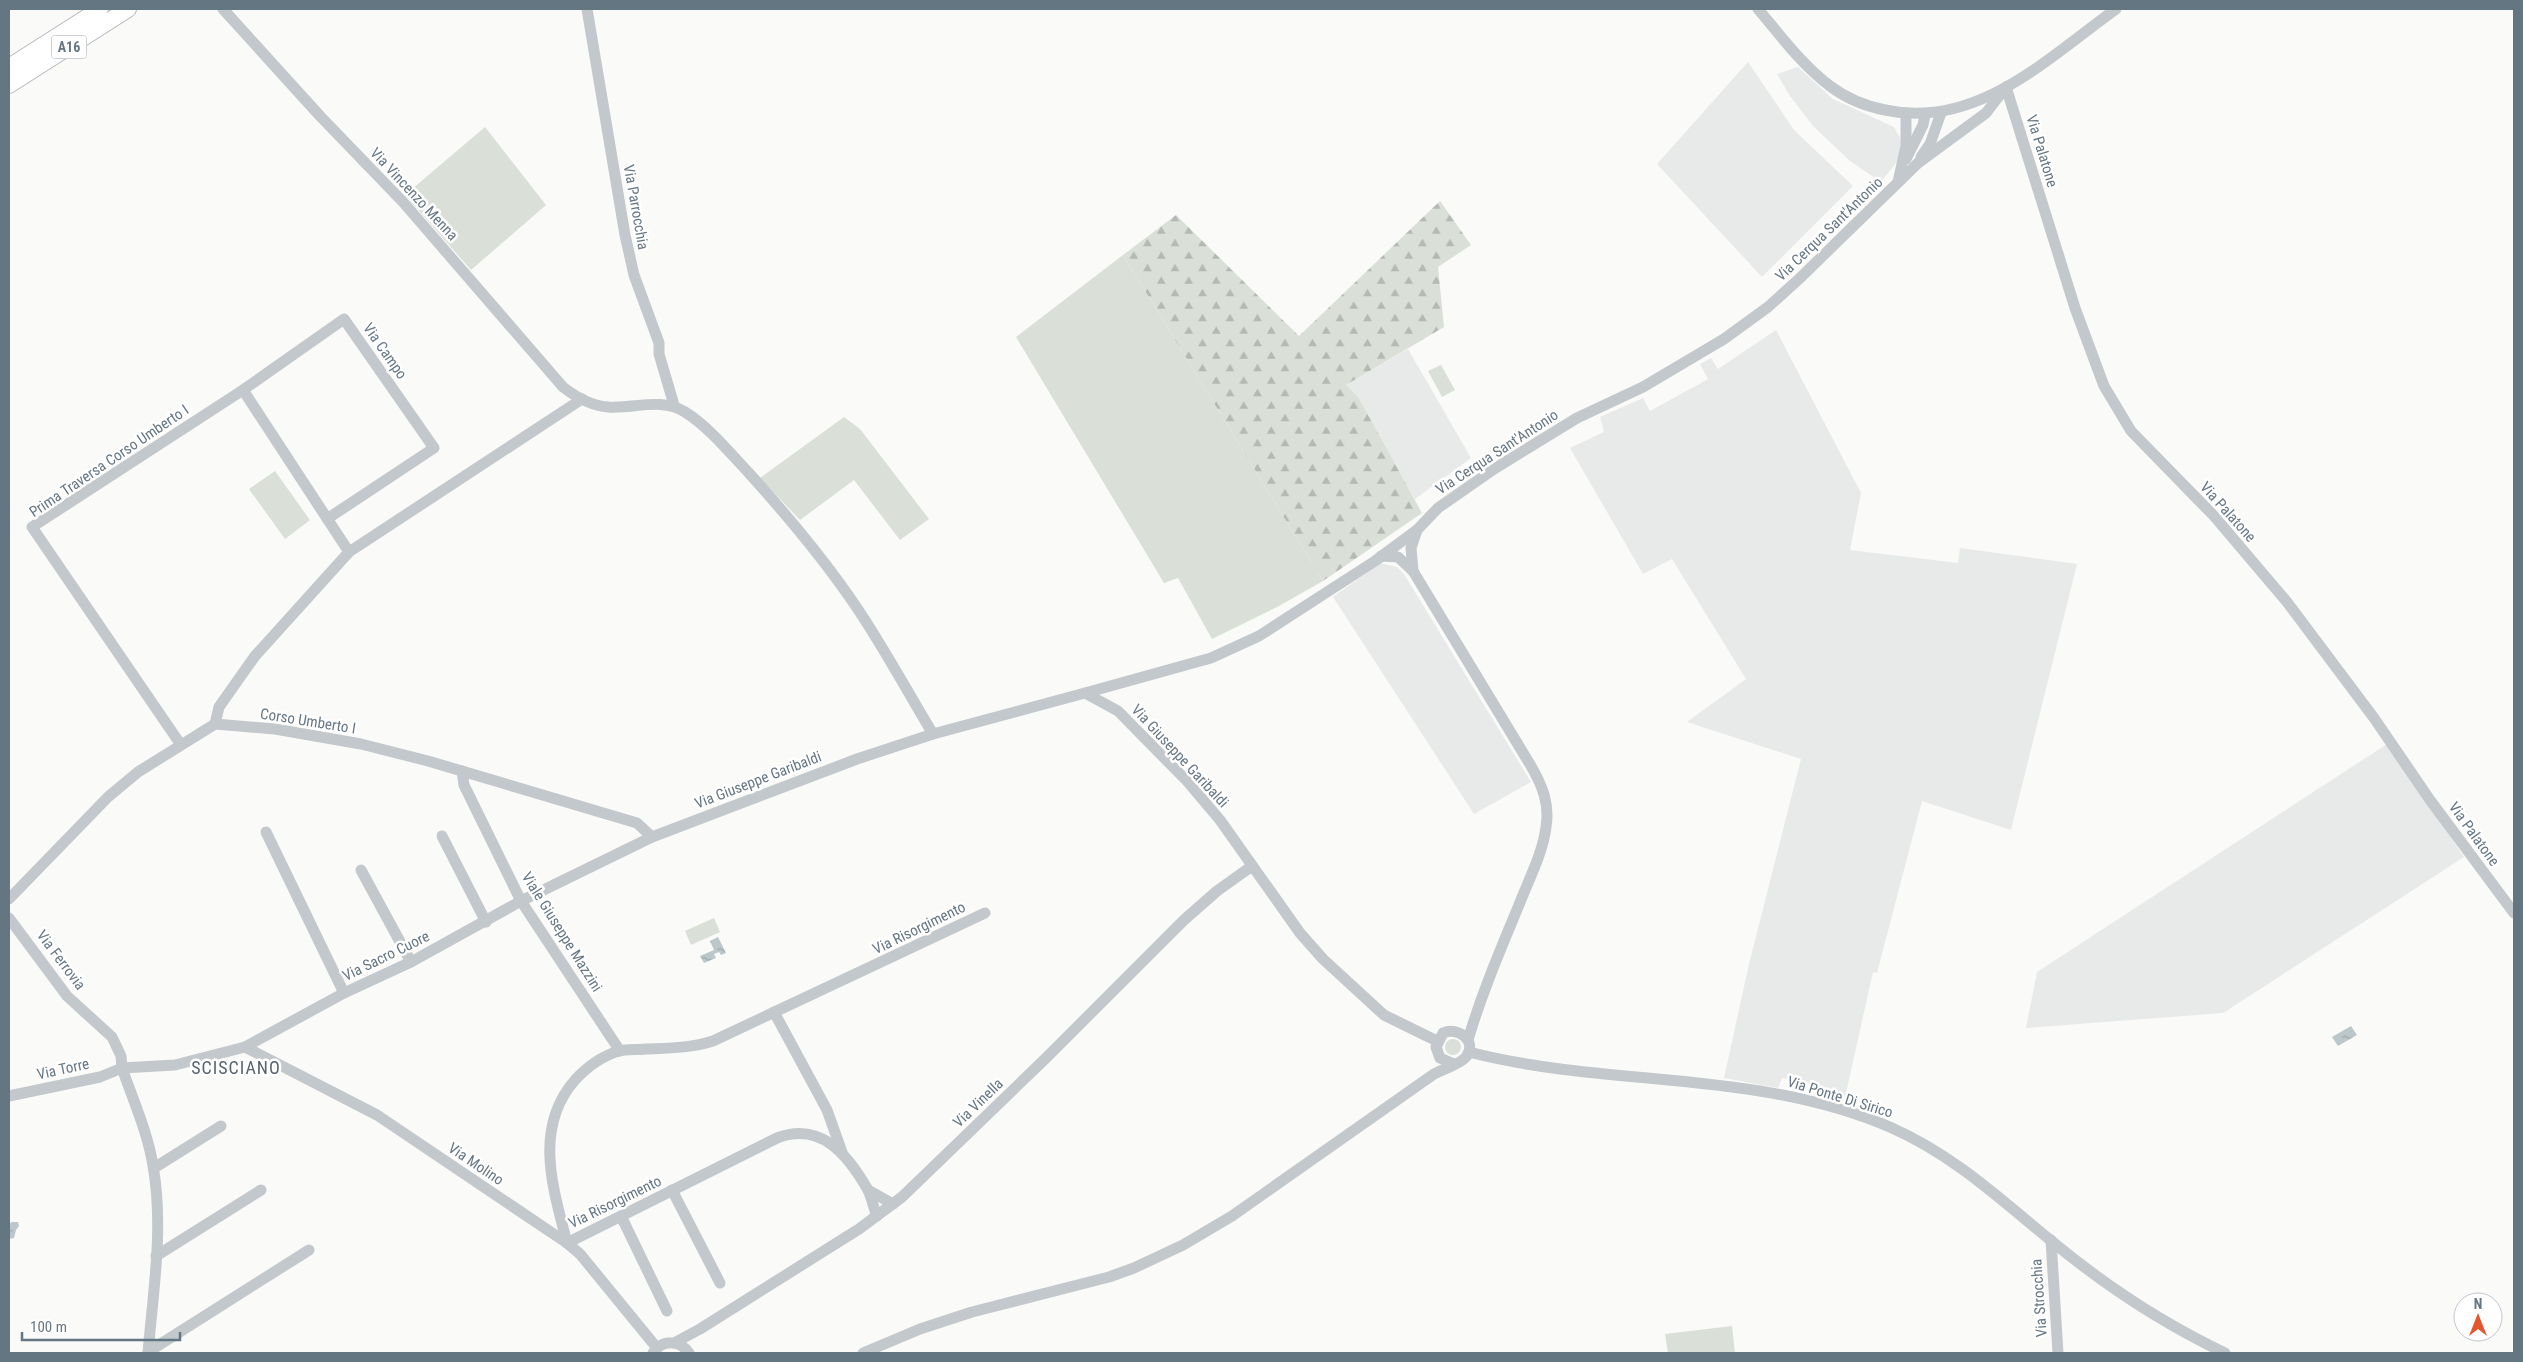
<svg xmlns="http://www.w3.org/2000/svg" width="2523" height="1362" font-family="'Roboto Condensed',sans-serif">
<defs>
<pattern id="forest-firs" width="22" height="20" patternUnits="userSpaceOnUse" patternTransform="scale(1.25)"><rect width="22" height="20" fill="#dadfd7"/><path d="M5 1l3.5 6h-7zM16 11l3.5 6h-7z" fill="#b4b9b4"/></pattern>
<pattern id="water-ripples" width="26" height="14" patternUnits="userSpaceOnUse" patternTransform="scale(1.25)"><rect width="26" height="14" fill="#bbc7cb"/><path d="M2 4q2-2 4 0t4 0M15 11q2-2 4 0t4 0" fill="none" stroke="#9ca6aa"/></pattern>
</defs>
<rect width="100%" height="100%" fill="#fafaf8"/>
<!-- built -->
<g fill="#e8e9e9">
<path d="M1748,62L1794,130L1853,186L1762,277L1657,164Z"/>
<path d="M1798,67L1833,99L1894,127L1900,138L1902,149L1896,163L1881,182L1850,161L1813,126L1790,96L1777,74Z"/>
<path d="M1776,330L1861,493L1850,550L1958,563L1960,548L2077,564L2011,830L1922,801L1877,973L1873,972L1844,1102L1814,1093L1812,1084L1782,1078L1778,1088L1724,1078L1749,964L1801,759L1687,722L1746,679L1672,559L1643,574L1570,448L1604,432L1600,417L1643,398L1650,411L1708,379L1700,364L1711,358L1718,369Z"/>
<path d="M1408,349L1471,458L1415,499L1346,385Z"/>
<path d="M1380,563L1397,567L1404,574L1531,782L1474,814L1333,597Z"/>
<path d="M2387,744L2464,857L2223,1013L2026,1028L2037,972Z"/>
</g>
<!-- grass -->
<g fill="#dadfd7">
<path d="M485,127L546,205L471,270L405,195Z"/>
<path d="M1123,255L1323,581L1279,606L1212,639L1178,578L1164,583L1016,337Z"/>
<path d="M1441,365L1455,390L1442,397L1428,371Z"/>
<path d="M844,417L860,429L929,519L900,540L854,480L800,520L760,478Z"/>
<path d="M275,471L310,520L285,539L249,489Z"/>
<path d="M714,918L720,932L691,945L685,931Z"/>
<circle cx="1453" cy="1047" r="8"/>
<path d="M1732,1326L1735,1353H1668L1665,1334Z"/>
</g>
<!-- forest -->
<path fill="url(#forest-firs)" d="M1440,201L1471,245L1438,267L1444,327L1346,385L1358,397L1422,513L1323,581L1123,255L1176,215L1299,336Z"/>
<!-- water -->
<g fill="url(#water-ripples)">
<path d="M718,937L726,953L721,955L719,952L714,954L716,958L704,963L700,956L714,950L710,941Z"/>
<path d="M2351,1026L2357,1035L2338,1046L2332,1037Z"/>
<path d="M12,1222H18L19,1226L16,1230L14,1238L9,1239V1224Z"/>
</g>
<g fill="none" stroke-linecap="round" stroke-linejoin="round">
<defs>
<g id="highway">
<path d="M9,67L100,9"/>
<path d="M9,85L128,9"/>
</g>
</defs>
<!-- highway casing -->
<use href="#highway" stroke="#b4b9bd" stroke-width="18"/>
<!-- minor -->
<g stroke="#c3c8cc" stroke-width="11">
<path d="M223,9L320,116L403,202L563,387C576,397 591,406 608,407C634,409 661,397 685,412C709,427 729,452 748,472C786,514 823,558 855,605C883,646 907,691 933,734"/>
<path d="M587,9L625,235L634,275L659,343V354L674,405"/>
<path d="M1758,9C1781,36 1802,65 1830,86C1847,99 1865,106 1885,110C1976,130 2048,58 2116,9"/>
<path d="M2006,87L2075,308L2104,386L2131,431L2214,516L2287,602L2374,718L2430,800L2514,913"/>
<path d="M1921,157L1930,144L1941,113"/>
<path d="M1906,159L1923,125L1925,115"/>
<path d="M1898,182L1906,146V115"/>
<path d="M243,390L349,552"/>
<path d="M1381,556L1398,557L1413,571L1531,766C1542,785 1550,804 1546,827C1543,852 1530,877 1521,900C1502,946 1482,992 1468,1040"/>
<path d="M1413,571L1411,548L1417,530"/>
<path d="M1085,693L1211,658L1259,636L1375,561L1417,530L1438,508L1494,469L1577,418L1643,387L1724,339L1768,307L1799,279L1918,163L1986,113L2006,87"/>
<path d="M215,724L219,707L255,656L349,552L582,399"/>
<path d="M181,745L32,527L243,390L344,319L434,448L327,519"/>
<path d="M462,771L464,785L521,901L620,1051"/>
<path d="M266,832L344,993"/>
<path d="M442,836L486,922"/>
<path d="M361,870L411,962"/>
<path d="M9,899L108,797L138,772L215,724L275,729L361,744L428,761L637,823L652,837"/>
<path d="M9,918L67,996L112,1037L121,1056L122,1068C133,1100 148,1133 153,1166C164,1227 153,1292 148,1353"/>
<path d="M774,1012L827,1110L842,1152"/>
<path d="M245,1047L377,1115L567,1243L580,1254L657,1348"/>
<path d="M1469,1052C1608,1088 1758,1069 1892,1128C1953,1155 1999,1198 2049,1239C2103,1284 2162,1323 2225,1353"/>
<path d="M9,1096L100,1077L122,1068L175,1065L245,1047L344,993L411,962L521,901L652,837L857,759L933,734L1085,693L1118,711L1187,781L1220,820L1300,933L1323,959L1384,1015L1437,1041"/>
<path d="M154,1168L221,1126"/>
<path d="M672,1190L720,1283"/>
<path d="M868,1190L893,1204"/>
<path d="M621,1216L667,1311"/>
<path d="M2051,1240L2058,1353"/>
<path d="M567,1243C553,1188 533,1128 575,1080C587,1067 602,1056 619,1051C627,1049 637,1050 646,1049C669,1048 691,1048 713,1041L985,913"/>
<path d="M567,1243L777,1138C821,1121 848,1155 868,1190C872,1198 873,1207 877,1216"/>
<path d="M156,1256L261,1190"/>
<path d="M674,1343L700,1329L859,1229L902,1197L1046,1058L1184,920L1217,891L1252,866"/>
<path d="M148,1352L309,1250"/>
<path d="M653,1353C662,1339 680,1340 689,1353"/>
<path d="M863,1353L920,1329L972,1312L1109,1277L1134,1268L1183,1245L1232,1216L1434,1074C1443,1069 1459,1065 1466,1057C1478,1041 1458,1026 1443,1033L1436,1047L1440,1058L1454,1064"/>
</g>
<!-- highway -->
<use href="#highway" stroke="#fff" stroke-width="16"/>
</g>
<g text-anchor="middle" stroke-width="5" stroke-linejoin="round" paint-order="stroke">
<!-- shield labels -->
<rect fill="#fff" stroke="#939fa8" stroke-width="1" x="51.5" y="35.5" width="35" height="23" rx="4"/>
<g font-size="14" font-weight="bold" fill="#657683">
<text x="69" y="52">A16</text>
</g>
<!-- street labels -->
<g font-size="15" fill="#657683" stroke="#fff">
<text transform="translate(2042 151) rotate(73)" y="5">Via Palatone</text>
<text transform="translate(414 194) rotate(47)" y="5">Via Vincenzo Menna</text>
<text transform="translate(636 207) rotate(80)" y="5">Via Parrocchia</text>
<text transform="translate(1829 229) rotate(-44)" y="5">Via Cerqua Sant'Antonio</text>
<text transform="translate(385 351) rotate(55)" y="5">Via Campo</text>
<text transform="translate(1497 452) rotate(-33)" y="5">Via Cerqua Sant'Antonio</text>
<text transform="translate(109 461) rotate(-34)" y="5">Prima Traversa Corso Umberto I</text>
<text transform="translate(2228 512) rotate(48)" y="5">Via Palatone</text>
<text transform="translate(308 721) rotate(9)" y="5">Corso Umberto I</text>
<text transform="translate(1180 756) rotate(47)" y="5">Via Giuseppe Garibaldi</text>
<text transform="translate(758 780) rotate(-21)" y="5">Via Giuseppe Garibaldi</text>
<text transform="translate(2474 834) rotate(54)" y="5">Via Palatone</text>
<text transform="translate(919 928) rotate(-26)" y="5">Via Risorgimento</text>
<text transform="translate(562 932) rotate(58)" y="5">Viale Giuseppe Mazzini</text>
<text transform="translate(386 956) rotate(-26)" y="5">Via Sacro Cuore</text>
<text transform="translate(61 960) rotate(53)" y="5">Via Ferrovia</text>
<text transform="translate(63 1069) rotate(-12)" y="5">Via Torre</text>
<text transform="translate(1840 1097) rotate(17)" y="5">Via Ponte Di Sirico</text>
<text transform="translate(978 1103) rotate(-44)" y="5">Via Vinella</text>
<text transform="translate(476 1164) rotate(34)" y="5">Via Molino</text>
<text transform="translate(615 1202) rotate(-26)" y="5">Via Risorgimento</text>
<text transform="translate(2039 1298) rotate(-94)" y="5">Via Strocchia</text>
</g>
<!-- quarter labels -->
<g font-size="18" letter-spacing="1" fill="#57646e" stroke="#fff">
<text x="236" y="1074">SCISCIANO</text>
</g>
</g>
<!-- border -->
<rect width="2523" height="1362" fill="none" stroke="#657683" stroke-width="20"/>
<!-- north arrow -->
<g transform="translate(2478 1317)"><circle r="24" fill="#ffffff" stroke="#c1c8cd"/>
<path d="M0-4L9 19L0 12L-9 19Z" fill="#e4572e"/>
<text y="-8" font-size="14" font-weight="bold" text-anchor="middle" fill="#657683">N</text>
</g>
<!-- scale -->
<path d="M22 1332v8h158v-8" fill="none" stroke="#657683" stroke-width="2.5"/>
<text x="30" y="1332" font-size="15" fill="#657683" stroke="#ffffff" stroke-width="4" paint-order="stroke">100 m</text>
</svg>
